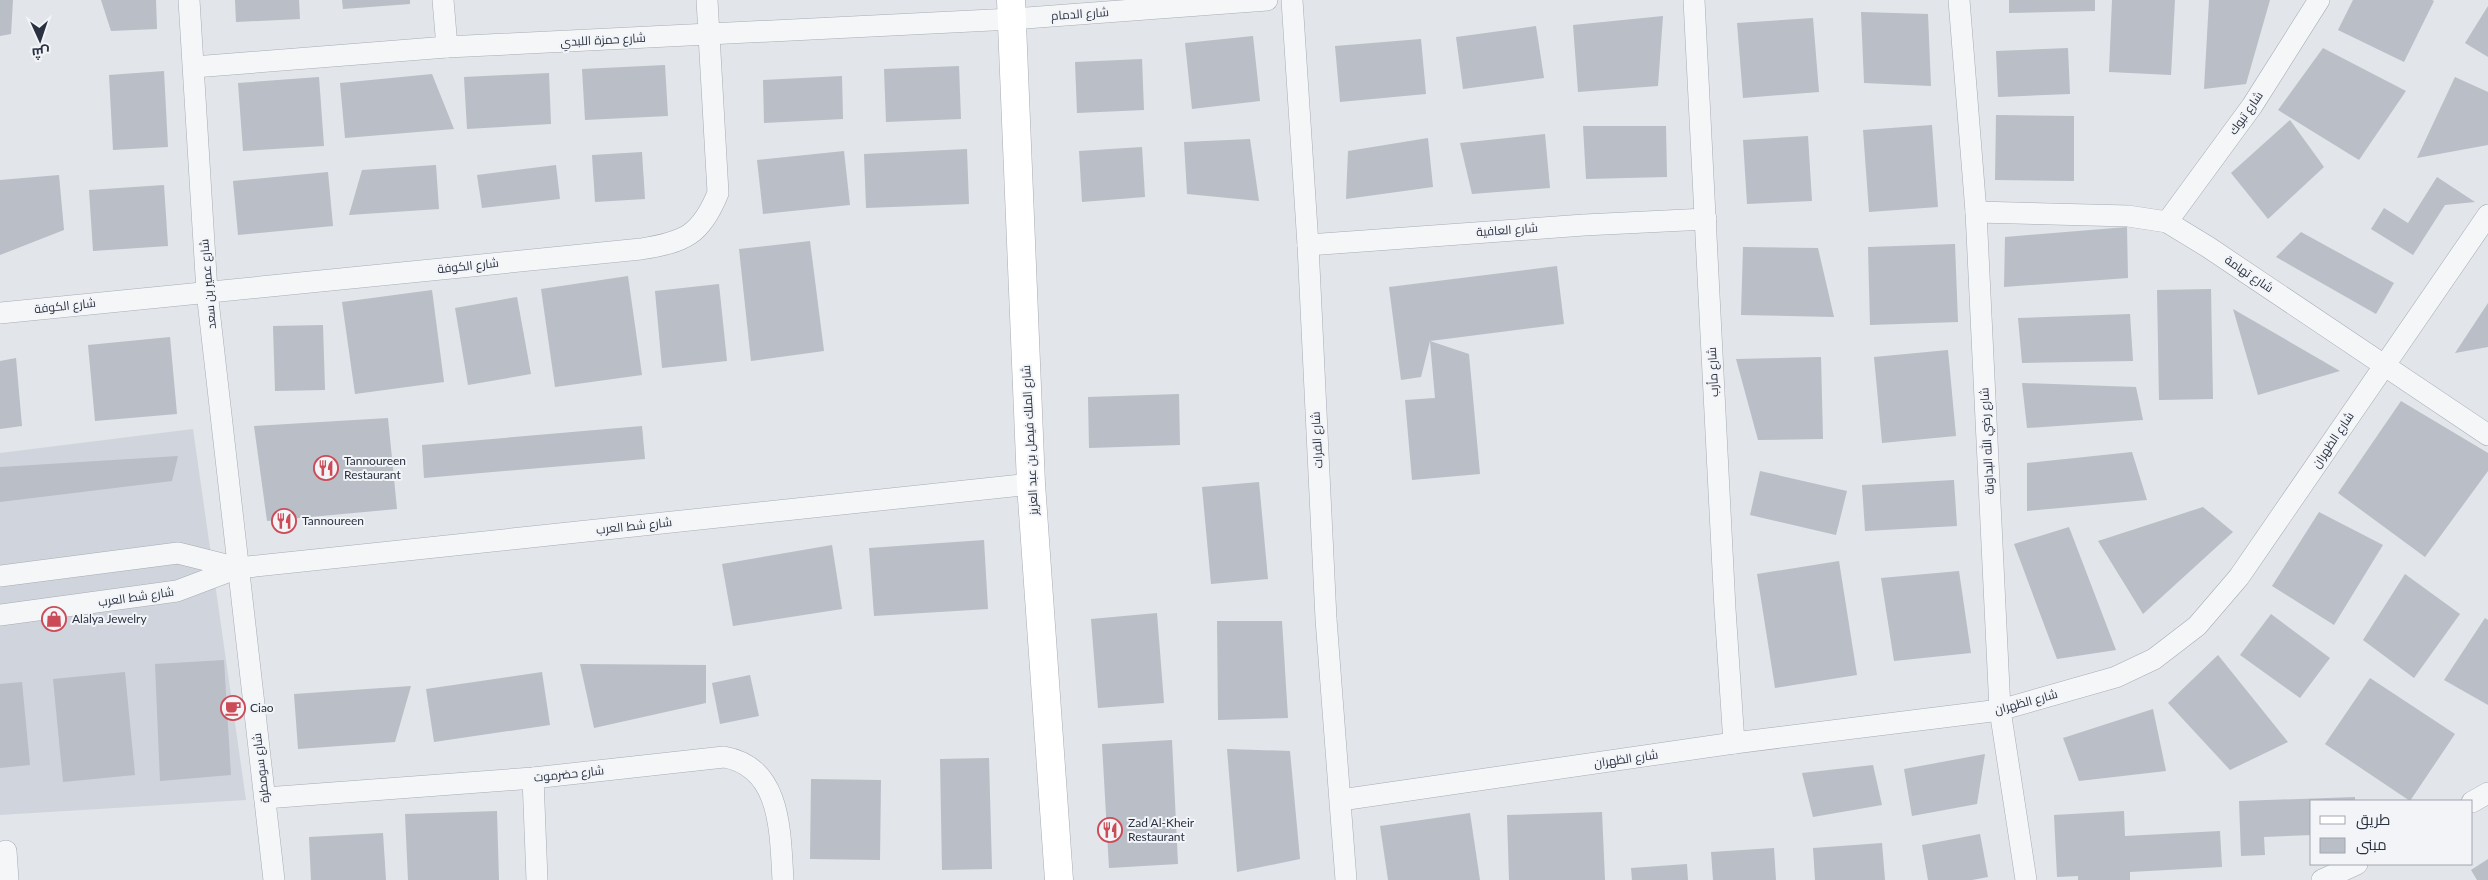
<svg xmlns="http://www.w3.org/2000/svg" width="2488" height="880" font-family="Lato,Cairo,sans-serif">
<rect width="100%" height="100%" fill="#e2e5ea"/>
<!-- built -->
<path fill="#d0d4dc" d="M193,429L246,800L0,815V453Z"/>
<!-- building -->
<g fill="#b9bec7">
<path d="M0,0H13L11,34L0,36Z"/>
<path d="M101,0H156L157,29L111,31Z"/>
<path d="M235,0H299L300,19L236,22Z"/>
<path d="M342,0H410V4L343,9Z"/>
<path d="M2009,0H2095V11L2009,13Z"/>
<path d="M2112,0H2175L2171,75L2109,72Z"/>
<path d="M2209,0H2270L2246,84L2204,89Z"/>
<path d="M2353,0H2432L2434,1L2404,62L2338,30Z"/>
<path d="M2488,6V57L2465,43Z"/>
<path d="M1861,12L1928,14L1931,86L1864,83Z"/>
<path d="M1663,16L1658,86L1578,92L1573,25Z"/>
<path d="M1813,18L1819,92L1743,98L1737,23Z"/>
<path d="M1536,26L1544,78L1463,89L1456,37Z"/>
<path d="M1253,36L1260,101L1192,109L1185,43Z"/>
<path d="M1421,39L1426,94L1340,102L1335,46Z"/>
<path d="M2068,48L2070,94L1998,97L1996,51Z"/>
<path d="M2323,48L2406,91L2359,160L2278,110Z"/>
<path d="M1142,59L1144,110L1077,113L1075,62Z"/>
<path d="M665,65L668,116L585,120L582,69Z"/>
<path d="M959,66L961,119L886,122L884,69Z"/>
<path d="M164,71L168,147L113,150L109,75Z"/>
<path d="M549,73L551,124L467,129L464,77Z"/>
<path d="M432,74L454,129L345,138L340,83Z"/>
<path d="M842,76L843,119L764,123L763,80Z"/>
<path d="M319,77L324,146L243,151L238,83Z"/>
<path d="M2455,77L2488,92V145L2417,158Z"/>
<path d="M1996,115L2074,116V181L1995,180Z"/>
<path d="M2290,120L2324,167L2268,219L2231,173Z"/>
<path d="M1932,125L1938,207L1869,212L1863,130Z"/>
<path d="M1583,126H1666L1667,177L1586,179Z"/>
<path d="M1545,134L1550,188L1472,194L1460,143Z"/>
<path d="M1808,136L1812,201L1747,204L1743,140Z"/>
<path d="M1428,138L1433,187L1346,199L1348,151Z"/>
<path d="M1250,139L1259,201L1187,194L1184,142Z"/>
<path d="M1142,147L1145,197L1082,202L1079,151Z"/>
<path d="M967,149L969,204L866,208L864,154Z"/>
<path d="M844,151L850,205L763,214L757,160Z"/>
<path d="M642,152L645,199L595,202L592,155Z"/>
<path d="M436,165L439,209L349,215L362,170Z"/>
<path d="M556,165L560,199L482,208L477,175Z"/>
<path d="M328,172L333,226L238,235L233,181Z"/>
<path d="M59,175L64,230L0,255V180Z"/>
<path d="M2437,177L2475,202L2445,205L2413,255L2371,229L2384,208L2408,223Z"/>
<path d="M164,185L168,246L93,251L89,190Z"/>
<path d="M2127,227L2128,278L2004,287L2005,237Z"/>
<path d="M2301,232L2394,283L2376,314L2276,257Z"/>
<path d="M810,241L824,351L751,361L739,249Z"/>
<path d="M1955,244L1958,322L1870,325L1868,247Z"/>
<path d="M1743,247L1818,248L1834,317L1741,315Z"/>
<path d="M1557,266L1564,324L1430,341L1421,377L1401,380L1389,287Z"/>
<path d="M628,276L642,375L555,387L541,289Z"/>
<path d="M719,284L727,361L662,368L655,291Z"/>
<path d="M2211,289L2213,399L2159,400L2157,290Z"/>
<path d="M432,290L444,382L355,394L342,302Z"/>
<path d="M517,297L531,374L468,385L455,308Z"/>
<path d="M2488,303V347L2455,353Z"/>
<path d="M2233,309L2340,371L2258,395Z"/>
<path d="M2130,314L2133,361L2022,363L2018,318Z"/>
<path d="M323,325L325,390L275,391L273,326Z"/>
<path d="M170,337L177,414L95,421L88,345Z"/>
<path d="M1430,341L1469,354L1480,474L1412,480L1405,400L1435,398Z"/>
<path d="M1948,350L1956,436L1882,443L1874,357Z"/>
<path d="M1821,357L1823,439L1758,440L1736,359Z"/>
<path d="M16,358L22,426L0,429V361Z"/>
<path d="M2022,383L2136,387L2143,420L2027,428Z"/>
<path d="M1179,394L1180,445L1089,448L1088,397Z"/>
<path d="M2401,401L2488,453V471L2425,557L2338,493Z"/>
<path d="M388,418L397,509L267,521L254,426Z"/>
<path d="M642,426L645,459L424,478L422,445Z"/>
<path d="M2132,452L2147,500L2027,511V463Z"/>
<path d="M178,456L172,481L0,502V467Z"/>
<path d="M1760,471L1847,491L1836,535L1750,515Z"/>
<path d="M1954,480L1957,526L1865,531L1862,485Z"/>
<path d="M1259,482L1268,579L1211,584L1202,487Z"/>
<path d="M2203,507L2233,532L2143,614L2098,541Z"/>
<path d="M2319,512L2383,545L2334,625L2272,586Z"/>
<path d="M2069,527L2116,650L2057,659L2014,544Z"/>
<path d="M984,540L988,609L874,616L869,548Z"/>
<path d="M832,545L842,609L733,626L722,564Z"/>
<path d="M1839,561L1857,675L1775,688L1757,574Z"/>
<path d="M1959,571L1971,653L1894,661L1881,578Z"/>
<path d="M2405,574L2460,614L2414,678L2363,640Z"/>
<path d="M1157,613L1164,703L1098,708L1091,619Z"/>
<path d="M2271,614L2330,658L2300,698L2240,655Z"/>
<path d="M2485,618L2488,620V705L2444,680Z"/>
<path d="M1217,621H1282L1288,718L1218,720Z"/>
<path d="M2218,655L2288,742L2230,770L2168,703Z"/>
<path d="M224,660L231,775L160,781L155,664Z"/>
<path d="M580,664L706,665V703L594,728Z"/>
<path d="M125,672L135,775L63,782L53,679Z"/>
<path d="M542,672L550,725L434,742L426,689Z"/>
<path d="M750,675L759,716L720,724L712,683Z"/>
<path d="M2370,678L2455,734L2410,801L2325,744Z"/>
<path d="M22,682L30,765L0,768V684Z"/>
<path d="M411,686L395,742L298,749L294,694Z"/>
<path d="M2153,709L2166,771L2079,781L2063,738Z"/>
<path d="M1172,740L1178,864L1109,868L1102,744Z"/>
<path d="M1227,749L1290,751L1300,859L1237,872Z"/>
<path d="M1985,754L1977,804L1912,816L1904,769Z"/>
<path d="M989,758L992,869L942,870L940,759Z"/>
<path d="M1873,765L1882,805L1813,817L1802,773Z"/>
<path d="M811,779L881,780L880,860L810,859Z"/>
<path d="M2355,797V801H2312V835L2264,837L2265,855L2241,856L2239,801Z"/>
<path d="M497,811L499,880H408L405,814Z"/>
<path d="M2124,811L2125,836L2220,831L2222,867L2130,872V880H2078V876L2057,877L2054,815Z"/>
<path d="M1602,812L1605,880H1509L1507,815Z"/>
<path d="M1470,813L1480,880H1388L1380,826Z"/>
<path d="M383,833L386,880H311L309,837Z"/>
<path d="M1980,834L1988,877L1972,880H1928L1922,845Z"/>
<path d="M1882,843L1885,880H1815L1813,848Z"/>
<path d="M1774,848L1776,880H1713L1711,852Z"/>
<path d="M2488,859V880H2477L2471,870Z"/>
<path d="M1687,864L1688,880H1632L1631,868Z"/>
</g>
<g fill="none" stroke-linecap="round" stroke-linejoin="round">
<defs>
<g id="minor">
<path d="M189,0L207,292L274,880"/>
<path d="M443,0L447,47"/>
<path d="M1292,0L1308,245L1326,619L1346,880"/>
<path d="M1694,0L1725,609L1734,743"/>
<path d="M1959,0L1976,212L2000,710L2026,880"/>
<path d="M194,67L447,47L1012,19L1267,0"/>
<path d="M1976,212L2128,216L2167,222L2208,247L2488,435"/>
<path d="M2167,222L2252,106L2319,0"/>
<path d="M1308,245L1584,225L1706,219"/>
<path d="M0,313L641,249C685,242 701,235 718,193L707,0"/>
<path d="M0,576L178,553L238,568"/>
<path d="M0,615L177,591L238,568L1031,484"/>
<path d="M533,778L537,880"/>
<path d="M265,798L533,778L724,757C782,767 780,833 783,880"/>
<path d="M1341,800L1734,743L2000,710L2116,677L2154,659L2197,626L2239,577L2488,215"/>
<path d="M2472,802L2488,793"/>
<path d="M6,851L8,880"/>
<path d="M2322,880L2357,864"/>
</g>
<path id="secondary" d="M1011,0L1031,484L1059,880"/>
</defs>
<!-- minor casing -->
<use href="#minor" stroke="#a7acb4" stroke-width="22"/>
<!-- secondary casing -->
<use href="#secondary" stroke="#a7acb4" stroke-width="29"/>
<!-- minor -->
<use href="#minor" stroke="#f5f6f8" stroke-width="21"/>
<!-- secondary -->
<use href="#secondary" stroke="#fff" stroke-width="28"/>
</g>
<!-- icons -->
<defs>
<symbol id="restaurant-ring" viewBox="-11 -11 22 22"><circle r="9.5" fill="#f2f4f7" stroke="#cb4b57" stroke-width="1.5"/><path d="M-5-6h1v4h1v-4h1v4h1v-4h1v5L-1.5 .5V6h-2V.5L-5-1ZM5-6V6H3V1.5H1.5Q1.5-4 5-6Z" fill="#cb4b57"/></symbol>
<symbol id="shop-ring" viewBox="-11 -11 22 22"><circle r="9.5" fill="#f2f4f7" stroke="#cb4b57" stroke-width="1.5"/><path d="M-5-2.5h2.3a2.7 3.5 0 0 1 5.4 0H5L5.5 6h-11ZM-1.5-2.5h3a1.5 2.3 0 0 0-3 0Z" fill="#cb4b57"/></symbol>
<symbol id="cafe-ring" viewBox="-11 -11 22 22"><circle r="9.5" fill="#f2f4f7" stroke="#cb4b57" stroke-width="1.5"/><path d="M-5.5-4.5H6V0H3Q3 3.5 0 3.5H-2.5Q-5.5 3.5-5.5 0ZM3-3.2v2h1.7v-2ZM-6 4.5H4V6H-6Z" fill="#cb4b57"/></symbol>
</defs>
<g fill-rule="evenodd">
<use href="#restaurant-ring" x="312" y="454" width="28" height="28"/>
<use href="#restaurant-ring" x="270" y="507" width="28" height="28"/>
<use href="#shop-ring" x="40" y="605" width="28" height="28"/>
<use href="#cafe-ring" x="219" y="694" width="28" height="28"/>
<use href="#restaurant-ring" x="1096" y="816" width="28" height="28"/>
</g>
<g text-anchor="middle" stroke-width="4" stroke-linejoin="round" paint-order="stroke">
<!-- street labels -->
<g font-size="12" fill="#2a3242" stroke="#f2f4f7">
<text transform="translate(1080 14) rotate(-4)" y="4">شارع الدمام</text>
<text transform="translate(603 40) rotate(-3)" y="4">شارع حمزة اللبدي</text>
<text transform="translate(2246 113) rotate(-55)" y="4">شارع تبوك</text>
<text transform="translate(1507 230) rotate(-4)" y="4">شارع العافية</text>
<text transform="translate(468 266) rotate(-6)" y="4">شارع الكوفة</text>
<text transform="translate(2249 274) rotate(34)" y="4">شارع تهامة</text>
<text transform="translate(208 284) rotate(-95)" y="4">شارع عمير بن سعد</text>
<text transform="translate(65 306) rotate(-6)" y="4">شارع الكوفة</text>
<text transform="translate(1713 372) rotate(-93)" y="4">شارع مأرب</text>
<text transform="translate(1030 440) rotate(-93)" y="4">شارع الملك فيصل بن عبد العزيز</text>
<text transform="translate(1317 440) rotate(-93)" y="4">شارع الفرات</text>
<text transform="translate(2333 440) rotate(-56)" y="4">شارع الظهران</text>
<text transform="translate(1987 441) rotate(-93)" y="4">شارع رضي الله البداونة</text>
<text transform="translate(634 526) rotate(-6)" y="4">شارع شط العرب</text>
<text transform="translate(136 597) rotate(-8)" y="4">شارع شط العرب</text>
<text transform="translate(2026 702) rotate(-15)" y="4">شارع الظهران</text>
<text transform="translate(1626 759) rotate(-8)" y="4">شارع الظهران</text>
<text transform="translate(261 768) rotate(-97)" y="4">شارع سومطرة</text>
<text transform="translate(569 774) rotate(-6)" y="4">شارع حضرموت</text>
</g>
<!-- poi labels -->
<g font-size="12" fill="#2a3242" stroke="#f2f4f7" text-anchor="start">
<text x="344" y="465">Tannoureen<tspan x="344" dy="14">Restaurant</tspan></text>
<text x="302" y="525">Tannoureen</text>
<text x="72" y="623">Alalya Jewelry</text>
<text x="250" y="712">Ciao</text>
<text x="1128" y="827">Zad Al-Kheir<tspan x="1128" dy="14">Restaurant</tspan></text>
</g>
</g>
<!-- legend -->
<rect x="2310" y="800" width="162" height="65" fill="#f2f4f7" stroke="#a2a6af"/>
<rect x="2320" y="816" width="25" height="8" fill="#ffffff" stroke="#a2a6af"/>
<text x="2356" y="825" font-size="15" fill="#2a3242">طريق</text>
<rect x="2320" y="838" width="25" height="15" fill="#b9bec7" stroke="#a2a6af"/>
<text x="2356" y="850" font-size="15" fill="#2a3242">مبنى</text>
<!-- north arrow -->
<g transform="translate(40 40) rotate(177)" stroke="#f2f4f7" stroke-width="4" paint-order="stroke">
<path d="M0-4L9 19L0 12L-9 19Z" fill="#2a3242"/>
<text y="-8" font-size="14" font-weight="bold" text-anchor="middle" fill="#2a3242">ش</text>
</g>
</svg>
